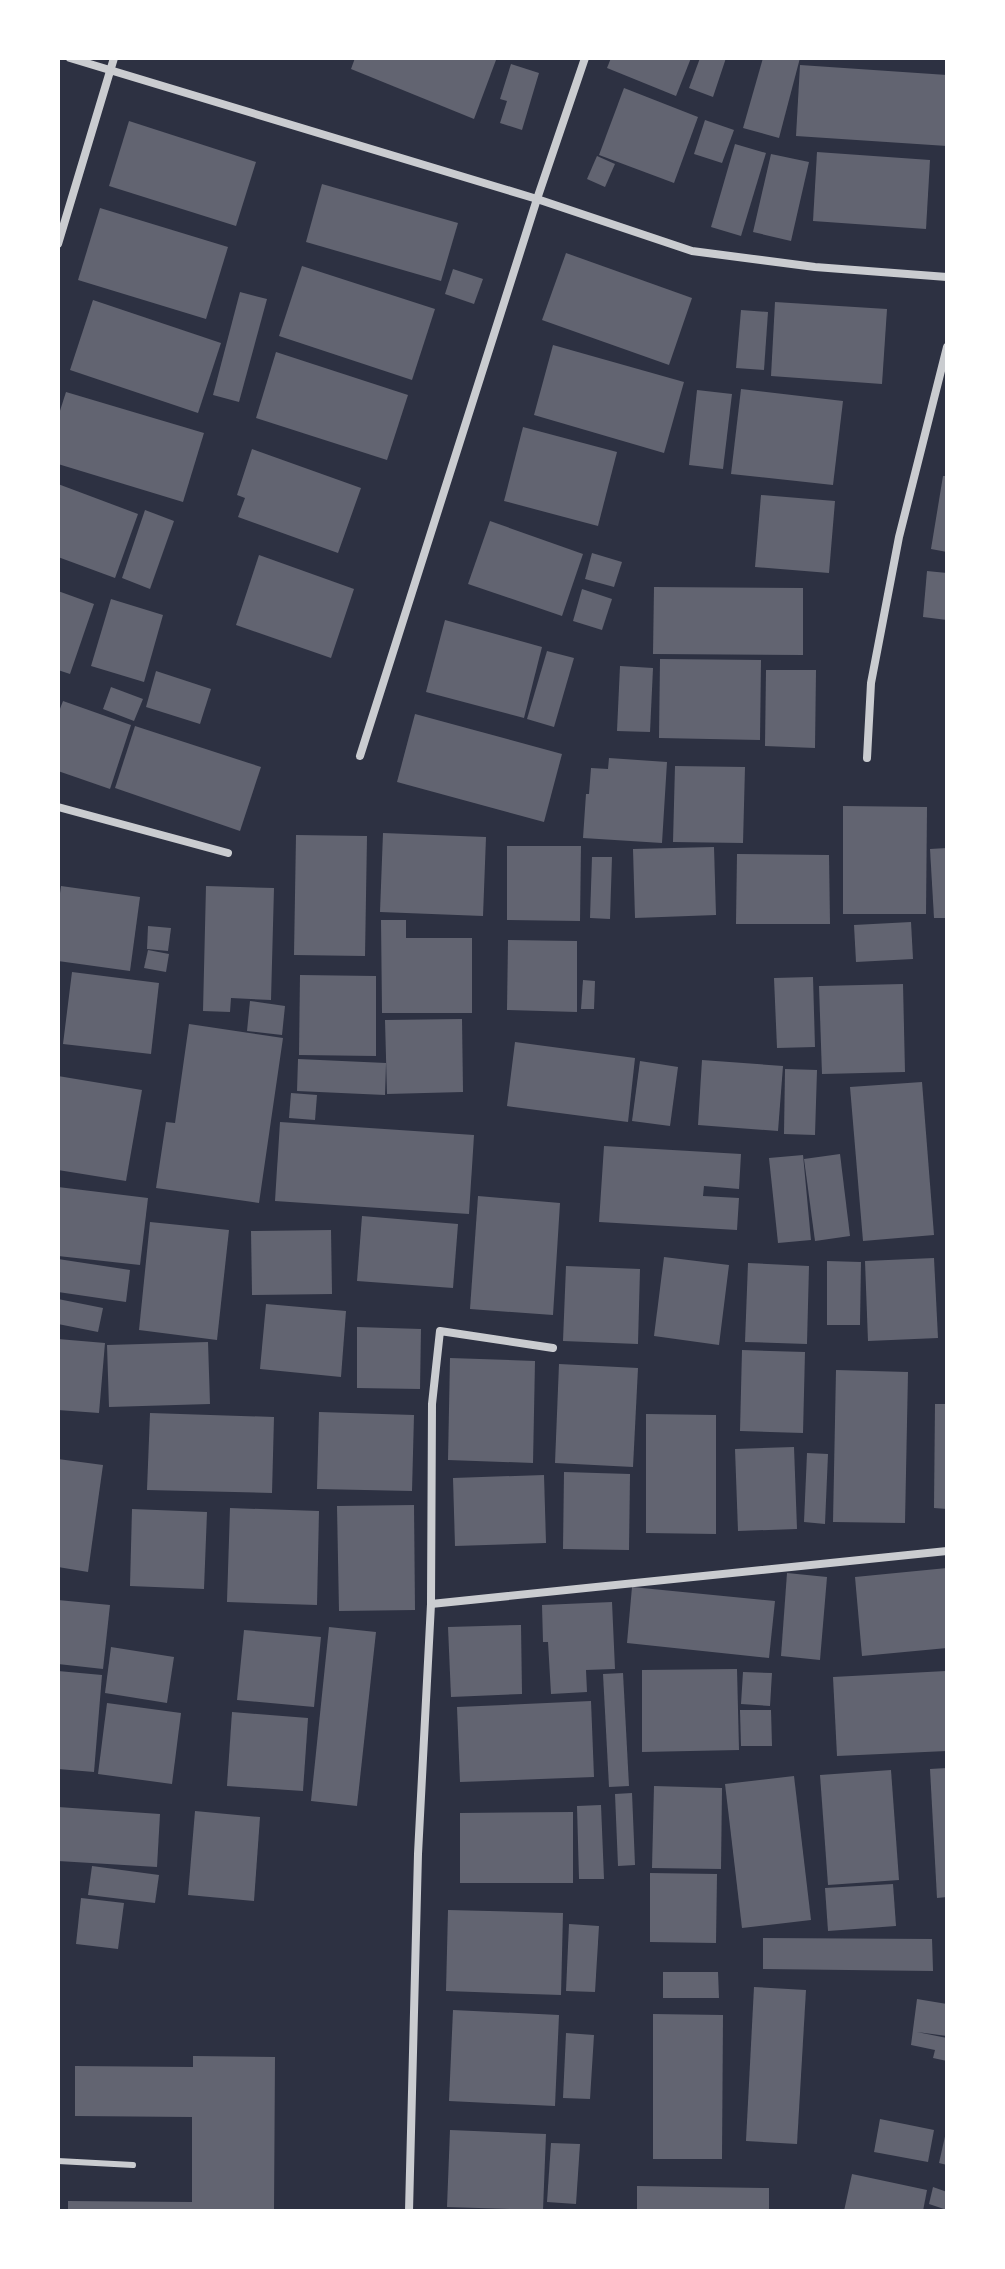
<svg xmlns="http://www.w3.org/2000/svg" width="1005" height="2269" font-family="'Source Sans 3',sans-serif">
<rect width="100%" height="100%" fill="#2d3142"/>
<!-- building -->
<g fill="#626471">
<path d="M355,58H491L496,60L474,119L351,69Z"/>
<path d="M611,58H691L676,96L607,68Z"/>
<path d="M700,58H726L713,97L689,88Z"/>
<path d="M763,58H800L779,138L743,128Z"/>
<path d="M511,64L539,73L522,130L500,123L507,101L500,99Z"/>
<path d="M800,65L947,75V146L796,136Z"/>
<path d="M624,88L698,117L674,183L599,155Z"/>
<path d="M705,120L734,130L722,163L694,154Z"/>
<path d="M129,121L256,162L236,226L109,186Z"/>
<path d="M735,144L766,153L741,236L711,227Z"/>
<path d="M817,152L930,160L926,229L813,221Z"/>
<path d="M771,154L809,162L791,241L753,232Z"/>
<path d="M597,156L615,164L605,187L587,179Z"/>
<path d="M322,184L458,223L441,281L306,242Z"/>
<path d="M100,208L228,247L206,319L78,280Z"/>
<path d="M566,253L692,298L669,365L542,320Z"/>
<path d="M302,266L435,309L412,380L279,336Z"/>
<path d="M453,269L483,279L474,304L445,294Z"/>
<path d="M240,292L267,299L239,402L213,395Z"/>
<path d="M93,300L221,343L198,413L70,370Z"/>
<path d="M775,302L887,309L882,384L771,376Z"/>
<path d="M741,310L768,312L764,370L736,368Z"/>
<path d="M553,345L684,382L664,453L534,415Z"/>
<path d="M276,352L408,395L387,460L256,418Z"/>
<path d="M741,389L843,401L833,485L731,474Z"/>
<path d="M697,390L732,394L723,469L689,465Z"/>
<path d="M66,392L204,433L183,502L58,464V417Z"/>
<path d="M523,427L617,452L598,526L504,501Z"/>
<path d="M252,449L361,488L338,553L238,517L245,498L237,495Z"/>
<path d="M943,476H947V552L931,549Z"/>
<path d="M58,484L138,514L115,578L58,557Z"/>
<path d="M761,495L835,501L829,573L755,567Z"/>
<path d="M145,510L174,521L150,589L122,578Z"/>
<path d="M490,521L583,554L562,616L468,584Z"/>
<path d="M592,553L622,562L614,587L585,579Z"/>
<path d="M259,555L354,589L331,658L236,625Z"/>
<path d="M927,571L947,573V620L923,617Z"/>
<path d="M654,587L803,588V655L653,654Z"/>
<path d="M582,589L612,599L602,630L573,621Z"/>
<path d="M58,591L94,604L70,674L58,670Z"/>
<path d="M111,599L163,615L144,682L91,666Z"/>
<path d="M445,620L542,647L524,718L426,692Z"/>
<path d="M547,651L574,658L554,727L527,719Z"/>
<path d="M660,659L761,660L760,740L659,738Z"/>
<path d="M620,666L653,668L650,732L617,731Z"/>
<path d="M766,670H816L815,748L765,746Z"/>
<path d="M156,671L211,689L200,724L146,707Z"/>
<path d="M111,687L143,699L134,721L103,709Z"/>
<path d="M63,701L131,725L110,789L58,771V714Z"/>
<path d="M415,714L562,754L544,822L397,782Z"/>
<path d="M135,726L261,767L240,831L115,788Z"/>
<path d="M609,758L667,762L662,843L583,838L586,794H589L591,768L608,769Z"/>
<path d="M675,766L745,767L743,843L673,842Z"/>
<path d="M843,806L927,807L926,914H843Z"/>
<path d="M383,833L486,837L483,916L380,912Z"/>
<path d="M296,835L367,836L365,956L294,955Z"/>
<path d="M507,846H581L580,921L507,920Z"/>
<path d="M714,847L716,915L635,918L633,849Z"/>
<path d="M947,848V918H934L930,849Z"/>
<path d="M737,854L829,855L830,924H736Z"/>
<path d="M592,857H612L610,919L590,918Z"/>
<path d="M61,886L140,897L130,971L58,961V909Z"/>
<path d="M206,886L274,888L271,1000L231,998L230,1012L203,1011Z"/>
<path d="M381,920H406V938H472V1013H382Z"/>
<path d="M911,922L913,959L856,962L854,925Z"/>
<path d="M148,926L171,928L168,951L147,949Z"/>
<path d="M508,940L577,941V1012L507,1010Z"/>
<path d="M148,950L169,954L166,972L144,968Z"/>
<path d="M72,972L159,983L151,1054L63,1044Z"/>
<path d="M300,975L376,976V1056L299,1055Z"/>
<path d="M813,977L815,1047L777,1048L774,978Z"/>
<path d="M583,980L595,981L594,1009H581Z"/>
<path d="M903,984L905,1072L822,1074L819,986Z"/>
<path d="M250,1001L285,1006L282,1035L247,1031Z"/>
<path d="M462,1019L463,1092L387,1094L385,1020Z"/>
<path d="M189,1024L283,1038L259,1203L156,1188L166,1122L175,1123Z"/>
<path d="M515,1042L635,1058L628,1122L507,1106Z"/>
<path d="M298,1059L386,1063L385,1095L297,1091Z"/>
<path d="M702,1060L783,1066L778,1131L698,1125Z"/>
<path d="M640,1061L678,1067L670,1126L632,1121Z"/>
<path d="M785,1069L817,1070L815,1135L784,1134Z"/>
<path d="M58,1076L142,1090L126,1181L58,1170Z"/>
<path d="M922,1082L934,1235L863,1241L850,1087Z"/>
<path d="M291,1093L317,1095L315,1120L289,1118Z"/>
<path d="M280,1122L474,1135L469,1214L275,1201Z"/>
<path d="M604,1146L741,1154L739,1189L704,1186L703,1196L739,1198L737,1230L599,1222Z"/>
<path d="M840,1154L850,1236L815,1241L804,1159Z"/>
<path d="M803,1155L811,1240L778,1243L769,1158Z"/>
<path d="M58,1187L148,1198L140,1265L58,1256Z"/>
<path d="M478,1196L560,1203L553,1315L470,1309Z"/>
<path d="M362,1216L458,1224L453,1288L357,1281Z"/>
<path d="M150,1222L229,1230L217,1340L139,1330Z"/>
<path d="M331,1230L332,1294L252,1295L251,1231Z"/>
<path d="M664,1257L729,1265L719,1345L654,1336Z"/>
<path d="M934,1258L938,1338L868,1341L865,1261Z"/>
<path d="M58,1259L130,1270L126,1302L58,1292Z"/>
<path d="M827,1261L861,1262L860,1325H827Z"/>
<path d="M748,1263L809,1266L807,1344L745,1342Z"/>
<path d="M566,1266L640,1269L638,1344L563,1341Z"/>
<path d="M58,1299L103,1308L98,1332L58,1324Z"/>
<path d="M266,1304L346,1311L341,1377L260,1369Z"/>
<path d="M357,1327L421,1329L420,1389L357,1388Z"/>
<path d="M58,1339L105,1343L99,1413L58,1410Z"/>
<path d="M208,1342L210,1404L109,1407L107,1345Z"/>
<path d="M742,1350L805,1352L803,1433L740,1431Z"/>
<path d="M450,1358L535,1361L533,1463L448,1460Z"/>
<path d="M559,1364L638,1368L633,1467L555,1463Z"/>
<path d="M836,1370L908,1372L905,1523L833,1522Z"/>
<path d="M935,1404H947V1509L934,1508Z"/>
<path d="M319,1412L414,1415L412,1491L317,1489Z"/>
<path d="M150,1413L274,1417L272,1493L147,1490Z"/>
<path d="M646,1414L716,1415V1534L646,1533Z"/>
<path d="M794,1447L797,1529L738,1531L735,1449Z"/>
<path d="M807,1453L828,1454L825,1524L804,1522Z"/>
<path d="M58,1459L103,1465L88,1572L58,1567Z"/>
<path d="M564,1472L630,1474L629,1550L563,1549Z"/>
<path d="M544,1475L546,1543L455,1546L453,1478Z"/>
<path d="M414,1505L415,1610L339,1611L337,1506Z"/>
<path d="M230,1508L319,1511L317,1605L227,1602Z"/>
<path d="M132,1509L207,1512L204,1589L130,1586Z"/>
<path d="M947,1568V1648L862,1656L855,1577Z"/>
<path d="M787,1573L827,1577L820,1660L781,1656Z"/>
<path d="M632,1587L775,1601L769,1658L627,1643Z"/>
<path d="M58,1600L110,1605L103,1669L58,1664Z"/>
<path d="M612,1602L615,1669L586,1670L587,1692L551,1694L548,1642H543L542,1605Z"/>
<path d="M521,1625L522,1694L451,1697L448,1627Z"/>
<path d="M329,1627L376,1632L357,1806L311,1801Z"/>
<path d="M244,1630L321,1637L314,1707L237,1700Z"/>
<path d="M111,1647L174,1657L167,1703L105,1693Z"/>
<path d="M737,1669L739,1750L642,1752V1670Z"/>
<path d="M58,1671L102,1675L94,1772L58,1769Z"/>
<path d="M946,1671L947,1751L837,1756L833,1677Z"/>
<path d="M743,1672L772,1673L770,1706L741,1704Z"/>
<path d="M623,1673L629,1786L609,1787L603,1674Z"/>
<path d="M591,1701L594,1777L460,1782L457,1707Z"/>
<path d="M107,1703L181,1713L172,1784L98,1774Z"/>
<path d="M740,1710H771L772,1746H741Z"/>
<path d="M232,1712L308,1718L303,1791L227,1786Z"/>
<path d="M947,1768V1897L937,1898L930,1769Z"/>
<path d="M891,1770L899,1880L828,1885L820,1775Z"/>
<path d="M794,1776L811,1920L742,1928L725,1784Z"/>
<path d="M654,1786L722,1788L721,1869L652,1868Z"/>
<path d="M632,1793L635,1865L618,1866L615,1794Z"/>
<path d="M601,1805L604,1879H579L577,1806Z"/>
<path d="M58,1807L160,1814L157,1867L58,1861Z"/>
<path d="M195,1811L260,1817L254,1901L188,1895Z"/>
<path d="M573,1812V1883H460V1813Z"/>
<path d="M92,1866L159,1875L155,1903L88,1895Z"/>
<path d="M650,1873L717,1874L716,1943L650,1942Z"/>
<path d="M893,1884L896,1926L828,1931L825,1888Z"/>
<path d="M81,1898L124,1903L118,1949L76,1944Z"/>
<path d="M448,1910L563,1913L561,1995L446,1991Z"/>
<path d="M569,1924L599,1926L595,1992L566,1991Z"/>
<path d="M763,1938L932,1939L933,1971L763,1969Z"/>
<path d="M663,1972H718L719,1998H663Z"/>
<path d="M754,1987L806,1990L797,2144L746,2141Z"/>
<path d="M917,1999L947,2004V2036L917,2032L947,2038V2061L933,2058L935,2050L911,2045Z"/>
<path d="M453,2010L559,2015L555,2106L449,2101Z"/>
<path d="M653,2014L723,2015L722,2159H653Z"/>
<path d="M566,2033L594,2035L590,2099L563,2098Z"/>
<path d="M193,2056L275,2057L274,2211H68V2201L192,2202V2117L75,2116V2066L193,2067Z"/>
<path d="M880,2119L934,2130L928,2162L874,2152Z"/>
<path d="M450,2130L546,2134L543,2210L447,2207Z"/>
<path d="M946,2132H947V2165L939,2163Z"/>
<path d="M551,2143L580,2144L576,2204L547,2202Z"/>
<path d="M852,2174L927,2190L923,2211H844Z"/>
<path d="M637,2186L769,2188V2211H637Z"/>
<path d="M933,2187L947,2192V2210L929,2204Z"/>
</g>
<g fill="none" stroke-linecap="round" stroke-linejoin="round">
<!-- service -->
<path stroke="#caccd0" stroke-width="6" d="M58,2161L133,2165"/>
<!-- minor -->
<g stroke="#caccd0" stroke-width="8">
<path d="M70,58L537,199L692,251L815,267L947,277"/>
<path d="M58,244L114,58"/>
<path d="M360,756L537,199L585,58"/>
<path d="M867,758L871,683L899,537L947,347"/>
<path d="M58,807L228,853"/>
<path d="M431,1604L947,1551"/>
<path d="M409,2211L418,1854L431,1604L432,1404L440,1331L553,1348"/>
</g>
</g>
<!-- border -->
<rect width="1005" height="2269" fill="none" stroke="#ffffff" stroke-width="120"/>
</svg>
